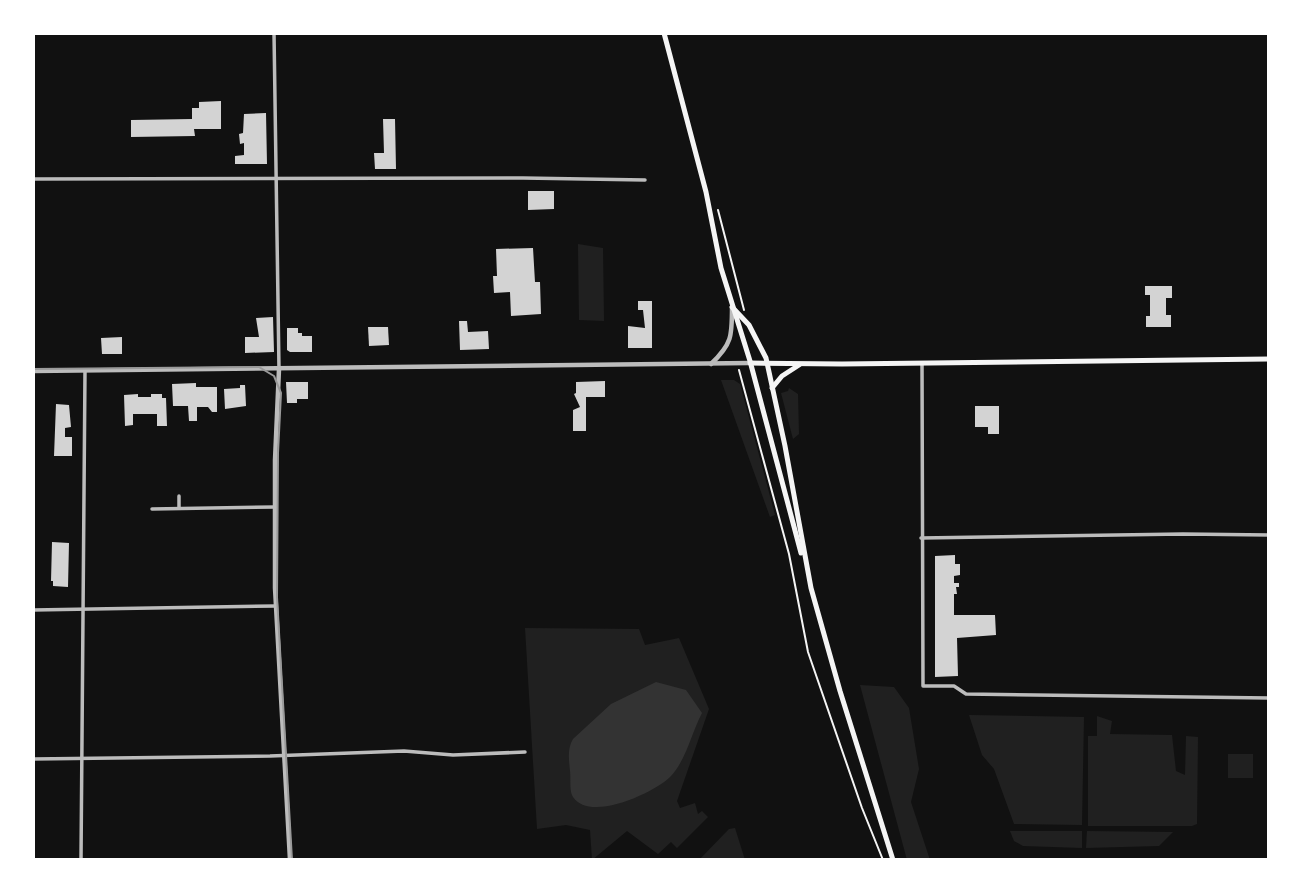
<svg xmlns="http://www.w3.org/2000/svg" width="1302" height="893" font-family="'PT Sans Narrow',sans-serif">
<rect width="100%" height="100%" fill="#111"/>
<!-- green -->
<g fill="#202020">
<path d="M578,244L603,248L604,321L579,320Z"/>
<path d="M721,380H734L740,384L775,515L770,517Z"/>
<path d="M789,388L798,394L799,434L793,439L781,393L788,391Z"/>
<path d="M525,628L639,629L645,645L679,638L709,709L677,801L680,808L695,803L698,814L702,811L708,817L677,848L671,842L658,854L627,831L592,860L590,830L566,825L537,829Z"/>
<path d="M860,685L894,687L909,708L919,769L911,802L930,860H907Z"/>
<path d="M969,715L1084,717L1082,825L1014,824L994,769L982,755Z"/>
<path d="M1097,716L1112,721L1110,734L1172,735L1176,771L1185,775L1186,736L1198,737L1197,824L1192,826H1088V736H1097Z"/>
<rect x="1228" y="754" width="25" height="24"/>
<path d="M735,828L745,860H699L729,829Z"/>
<path d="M1010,831H1082V848L1023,846L1014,841Z"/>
<path d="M1087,831L1173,832L1159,846L1086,848Z"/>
</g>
<!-- water -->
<path fill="#333" d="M656,682L686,690L702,713C691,734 687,758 671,776C656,792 590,823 573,797C569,791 571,778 570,771C569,760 567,749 573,739L611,704Z"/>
<!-- building -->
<g fill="#d3d3d3">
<path d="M221,101V129H194L195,136L131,137V120L192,119V108H199V102Z"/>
<path d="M266,113L267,164H235V156L244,155V143L240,144L239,134L243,133L244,114Z"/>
<path d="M383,119H395L396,169H375L374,153H384Z"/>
<path d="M528,191H554V209L528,210Z"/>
<path d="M533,248L535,282H540L541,314L511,316L510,292L494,293L493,276H497L496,249Z"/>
<path d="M1145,286H1172V298H1166V315H1171V327H1146V316H1150V295H1145Z"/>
<path d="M638,301H652V348H628V326L645,328L643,310H638Z"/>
<path d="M273,317L274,352L245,353V337H259L256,318Z"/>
<path d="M459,321H467L468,332L488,331L489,349L460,350Z"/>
<path d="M368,327H388L389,345L369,346Z"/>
<path d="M287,328H298V333H302V336H312V352H290L287,350Z"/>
<path d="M122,337V354H102L101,338Z"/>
<path d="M605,381V397H586V431H573V410L580,407L574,394L576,393V382Z"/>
<path d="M286,382H308V399H297V403H287Z"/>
<path d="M196,383V387H217V412H212L208,407H197V421H189L188,406H173L172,384Z"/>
<path d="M240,385H245L246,406L225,409L224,389L240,388Z"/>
<path d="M138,394V397H151V394H162V398H166L167,426H157V414H133V425L125,426L124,395Z"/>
<path d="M56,404L69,405L71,427L65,428V437H72V456H54Z"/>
<path d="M975,406H999V434H988V427H975Z"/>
<path d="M52,542L69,543L68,587L53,586V581H51Z"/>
<path d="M955,555V564H960V575L954,576V583H959V587H956L957,594H954V615H995L996,635L957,638L958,676L935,677V556Z"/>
</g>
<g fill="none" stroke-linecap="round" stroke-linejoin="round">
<!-- path -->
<g stroke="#f5f5f5" stroke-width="2">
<path d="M718,210L744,310"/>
<path d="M739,370L789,554L808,652L862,808L883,860"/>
</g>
<!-- minor -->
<g stroke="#bcbcbc" stroke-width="3.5">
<path d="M274,33L279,369"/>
<path d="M33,179L523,178L645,180"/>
<path d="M922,363L923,686H954L966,694L1269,698"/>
<path d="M179,496V508"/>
<path d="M152,509L275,507"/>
<path d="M921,538L1183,534L1269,535"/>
<path d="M33,610L276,606"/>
<path d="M33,759L270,756L404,751L453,755L525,752"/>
<path d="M81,860L85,371"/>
</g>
<!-- tertiary -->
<g stroke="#bcbcbc" stroke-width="4.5">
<path d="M711,364C732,344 732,336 732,308"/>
<path d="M279,369L275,460V588L290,860"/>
<path d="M33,371L750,363"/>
</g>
<!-- secondary -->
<g stroke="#f5f5f5" stroke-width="5">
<path d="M750,363L842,364L1269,359"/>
<path d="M772,388L782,376L799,365"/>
</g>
<!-- primary -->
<g stroke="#f5f5f5" stroke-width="5">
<path d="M664,33L706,192L721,268L750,361L801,553"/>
<path d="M732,307L749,325L766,358L785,446L811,588L840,691L893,860"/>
</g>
<!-- tram -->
<path stroke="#9a9a9a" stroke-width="2" d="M33,369L259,367L274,376L281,393L278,453L277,597L292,860"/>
</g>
<!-- border -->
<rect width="1302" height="893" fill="none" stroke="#ffffff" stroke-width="70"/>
</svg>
